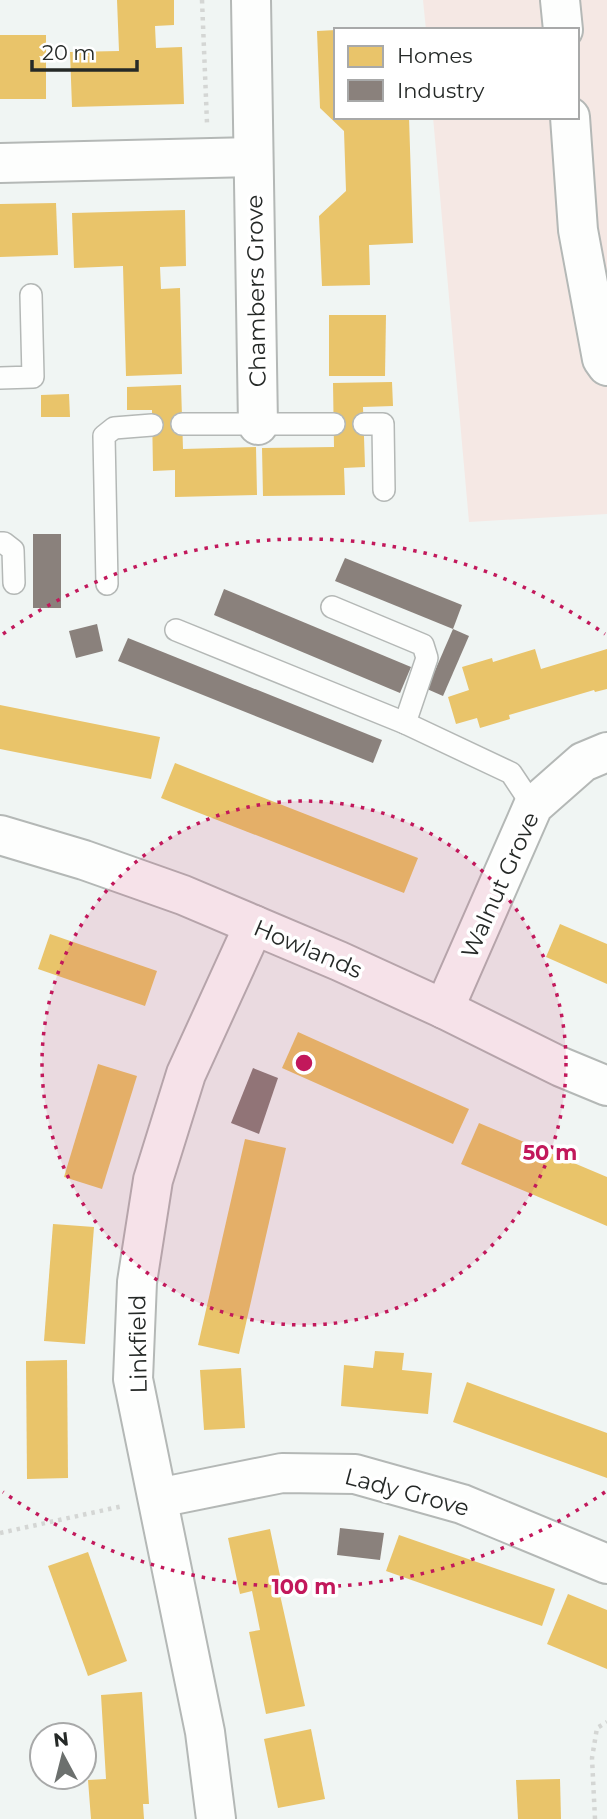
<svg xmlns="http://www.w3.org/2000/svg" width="607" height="1819" font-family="Montserrat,sans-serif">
<rect width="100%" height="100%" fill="#f0f5f3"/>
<!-- green -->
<path fill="#f5e8e4" d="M423,0H607V514L469,522L433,117H577V30H426Z"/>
<!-- homes -->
<g fill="#e9c46a">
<path d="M117,0H174V25L155,26L156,48L182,47L184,104L72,107L70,52L119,51Z"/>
<path d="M336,30V117H409L413,243L369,245L370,285L322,286L319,216L346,191L344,131L320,108L317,31Z"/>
<rect x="0" y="35" width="46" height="64"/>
<path d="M56,203L58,255L0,257V204Z"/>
<path d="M185,210L186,266L160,267L161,289L180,288L182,374L126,376L123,266L74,268L72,213Z"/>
<path d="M329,315H386L385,376H329Z"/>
<path d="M392,382L393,406L363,407L365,467L344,468L345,495L263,496L262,448L334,447L333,383Z"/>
<path d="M181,385L183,449L256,447L257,495L175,497V470L153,471L152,410H127V387Z"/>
<path d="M69,394L70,417H41V395Z"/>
<path d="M535,649L541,669L607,649V689L595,692L594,690L509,715L510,719L480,728L477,718L456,724L448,697L469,690L462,667L492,658L493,662Z"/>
<path d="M0,705L160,737L151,779L0,749Z"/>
<path d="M175,763L418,858L404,893L161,798Z"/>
<path d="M560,924L607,944V984L546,957Z"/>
<path d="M50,934L157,971L145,1006L38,969Z"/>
<path d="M298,1032L469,1109L453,1144L282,1068Z"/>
<path d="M98,1064L137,1076L102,1189L64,1177Z"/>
<path d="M479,1123L607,1177V1226L461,1164Z"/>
<path d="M245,1139L286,1148L239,1354L198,1345Z"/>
<path d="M53,1224L94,1227L85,1344L44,1341Z"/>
<path d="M375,1351L404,1353L402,1370L432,1373L428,1414L341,1406L344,1365L373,1368Z"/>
<path d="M67,1360L68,1478L27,1479L26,1361Z"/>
<path d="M241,1368L245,1428L204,1430L200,1370Z"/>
<path d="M467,1382L607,1433V1478L453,1422Z"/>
<path d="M270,1529L282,1585L278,1586L305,1706L266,1714L249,1632L260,1630L256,1610L252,1591L240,1594L228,1538Z"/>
<path d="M399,1535L555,1589L542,1626L386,1571Z"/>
<path d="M88,1552L127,1661L88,1676L48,1566Z"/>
<path d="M568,1594L607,1610V1669L547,1644Z"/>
<path d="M142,1692L149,1804H143L144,1819H91L88,1780L106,1779L101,1695Z"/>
<path d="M311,1729L325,1799L278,1808L264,1739Z"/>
<path d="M560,1779L561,1819H518L516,1780Z"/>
</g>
<!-- industry -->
<g fill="#8a817c">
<rect x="33" y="534" width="28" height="74"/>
<path d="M345,558L462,605L453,629L335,581Z"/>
<path d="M224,589L411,667L400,693L214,615Z"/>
<path d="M97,624L103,651L76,658L69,631Z"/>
<path d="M453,629L469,636L443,696L427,689Z"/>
<path d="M128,638L382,740L373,763L118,661Z"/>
<path d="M253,1068L278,1078L259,1134L231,1123Z"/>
<path d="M340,1528L384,1533L380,1560L337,1555Z"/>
</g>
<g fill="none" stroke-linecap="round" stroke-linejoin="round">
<defs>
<g id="lane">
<path d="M0,378L33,377L31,295"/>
<path d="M182,424H334"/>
<path d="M364,424H383L384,490"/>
<path d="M0,543H4L13,550L14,583"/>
<path d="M107,584L104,436L114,428L152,425"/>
<path d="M332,607L423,645L427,658L405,723"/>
<path d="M176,630L405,723L511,773L533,806"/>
</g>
<g id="street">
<path d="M251,0L258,425"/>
<path d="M560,0L563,30"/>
<path d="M570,117L578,230L602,359L607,366"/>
<path d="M0,163L253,157"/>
<path d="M444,1009L533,806L583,762L607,752"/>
<path d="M158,1498L282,1473L355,1474L462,1504L607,1564"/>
<path d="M216,1819L205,1732L133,1379L137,1282L153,1180L186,1074L254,925"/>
</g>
<path id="secondary" d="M0,835L84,860L183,895L339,961L444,1009L561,1067L607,1086"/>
</defs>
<!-- lane casing -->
<use href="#lane" stroke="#b4b8b6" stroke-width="24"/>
<!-- street casing -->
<use href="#street" stroke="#b4b8b6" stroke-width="42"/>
<!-- secondary casing -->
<use href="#secondary" stroke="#b4b8b6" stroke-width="42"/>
<!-- path -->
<g stroke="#d4d6d4" stroke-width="4.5" stroke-dasharray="3.5 5" stroke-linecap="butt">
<path d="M202,0L207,123"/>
<path d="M0,1533L123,1506"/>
<path d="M595,1819L592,1758L597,1728L607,1722"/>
</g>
<!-- lane -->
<use href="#lane" stroke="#fdfefd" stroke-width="21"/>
<!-- street -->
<use href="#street" stroke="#fdfefd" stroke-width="38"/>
<!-- secondary -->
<use href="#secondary" stroke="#fdfefd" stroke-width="38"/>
</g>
<!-- distance rings -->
<circle cx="304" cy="1063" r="262" fill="#c2185b" fill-opacity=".12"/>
<g fill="none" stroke="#c2185b" stroke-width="3.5" stroke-dasharray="3.5 7">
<circle cx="304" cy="1063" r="262"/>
<path d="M605 1492A524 524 0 0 1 3 1492M3 634A524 524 0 0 1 605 634"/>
</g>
<g text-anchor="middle" stroke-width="7" stroke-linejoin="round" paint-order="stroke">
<!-- street labels -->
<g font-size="23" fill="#252927" stroke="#fff">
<text transform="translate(256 291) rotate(-91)" y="8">Chambers Grove</text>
<text transform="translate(500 885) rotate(-66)" y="8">Walnut Grove</text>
<text transform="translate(308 949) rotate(23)" y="8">Howlands</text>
<text transform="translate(138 1344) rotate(-91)" y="8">Linkfield</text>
<text transform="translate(407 1492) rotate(15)" y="8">Lady Grove</text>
</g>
</g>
<circle cx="304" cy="1063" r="10" fill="#c2185b" stroke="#fff" stroke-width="3.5"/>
<g font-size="21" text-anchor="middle" font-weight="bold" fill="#c2185b" stroke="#fff" stroke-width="7" stroke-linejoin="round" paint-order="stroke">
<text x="550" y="1160">50 m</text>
<text x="304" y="1594">100 m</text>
</g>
<!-- legend -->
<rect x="334" y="28" width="245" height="91" fill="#ffffff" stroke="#a8a9a9" stroke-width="2"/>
<rect x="348" y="46" width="35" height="21" fill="#e9c46a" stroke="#a8a9a9" stroke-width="2"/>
<text x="397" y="63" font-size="21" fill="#252927">Homes</text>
<rect x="348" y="80" width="35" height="21" fill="#8a817c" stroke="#a8a9a9" stroke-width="2"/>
<text x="397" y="98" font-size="21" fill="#252927">Industry</text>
<!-- north arrow -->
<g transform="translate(63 1756) rotate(353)"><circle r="33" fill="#ffffff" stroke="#a8a9a9" stroke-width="2"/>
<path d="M0-5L12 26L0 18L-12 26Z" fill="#6c706e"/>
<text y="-10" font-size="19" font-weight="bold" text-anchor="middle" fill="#252927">N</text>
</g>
<!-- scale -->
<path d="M32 60v10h105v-10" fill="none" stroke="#252927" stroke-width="3.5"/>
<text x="42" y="60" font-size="21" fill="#252927" stroke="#ffffff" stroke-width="5" paint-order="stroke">20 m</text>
</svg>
